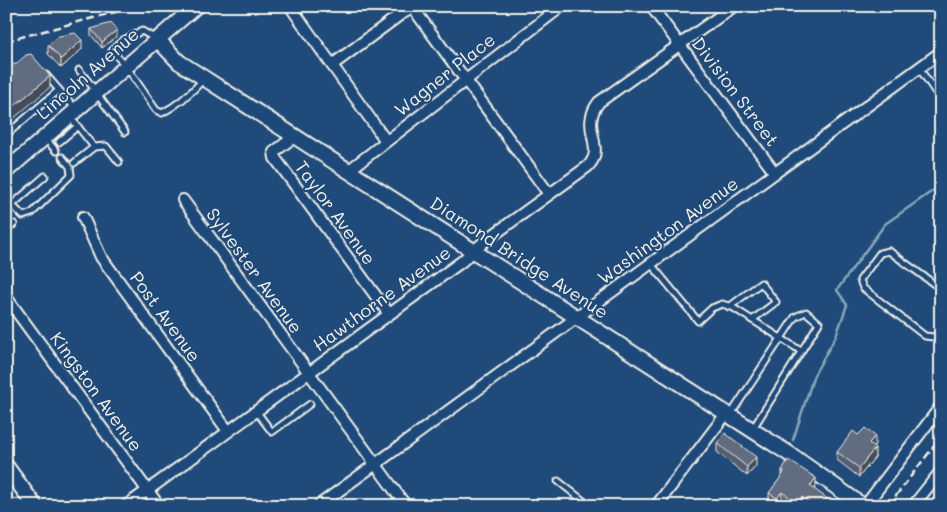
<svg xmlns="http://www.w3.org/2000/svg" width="947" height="512" font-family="Mali,sans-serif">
<rect width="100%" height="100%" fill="#1f4a7a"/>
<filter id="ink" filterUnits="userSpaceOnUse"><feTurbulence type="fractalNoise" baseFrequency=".02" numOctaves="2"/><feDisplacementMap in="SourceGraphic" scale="10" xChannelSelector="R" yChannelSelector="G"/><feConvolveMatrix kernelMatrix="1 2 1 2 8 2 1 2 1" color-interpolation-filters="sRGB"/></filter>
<g filter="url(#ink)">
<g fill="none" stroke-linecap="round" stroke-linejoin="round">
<!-- stream -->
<path stroke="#87a7ba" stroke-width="2.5" d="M793,440L814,375L836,336L847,305L837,290L885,224L941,185"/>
<defs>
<g id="lane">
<path d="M156,39L142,31L123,40L112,51L126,66L156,110L162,113C178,105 192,92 204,79"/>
<path d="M919,68L941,100"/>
<path d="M79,70L96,91"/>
<path d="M46,75L59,90"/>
<path d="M97,94L125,132"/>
<path d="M71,118L94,147L74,163"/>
<path d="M6,135L59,90L75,108"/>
<path d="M45,138L56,151"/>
<path d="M59,142L78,126"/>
<path d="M94,147L106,146L119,162"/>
<path d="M6,198L12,205L45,176"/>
<path d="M12,205L23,216L32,213L71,175L70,167L62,157"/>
<path d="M6,230L14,224"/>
<path d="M651,264L698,321L712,308L722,304L732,307L801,351"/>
<path d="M941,289L889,251L880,253L860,280L863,288L925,336L933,337L941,333"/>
<path d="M729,307L761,283L776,302L752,320"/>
<path d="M256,411L272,432L310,404"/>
<path d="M731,414L795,317L806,312L819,323L752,430"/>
<path d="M558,481L590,506"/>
<path d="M761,505L762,506"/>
</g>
<g id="street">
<path d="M290,6L386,141"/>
<path d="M651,6L775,173"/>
<path d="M413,8L549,194"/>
<path d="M332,65L401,14L416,6"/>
<path d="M295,136L274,152L275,158L389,314"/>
<path d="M348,171L562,6"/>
<path d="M183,200L406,506"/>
<path d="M83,217L101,257L228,431"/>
<path d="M6,297L159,506"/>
<path d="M126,506L461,262L485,241L587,167C608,148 578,128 599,102L734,6"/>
<path d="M318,506L941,52"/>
<path d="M656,506L726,414"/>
<path d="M865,506L941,406"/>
<path d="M913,506L941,471"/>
</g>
<g id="secondary">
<path d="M157,39L179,62L791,455L863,506"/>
<path d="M6,171L196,6"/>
<path d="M6,466L35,506"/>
</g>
</defs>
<!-- lane casing -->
<use href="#lane" stroke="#f4f1e8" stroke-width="9"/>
<!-- street casing -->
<use href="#street" stroke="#f4f1e8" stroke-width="14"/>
<!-- secondary casing -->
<use href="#secondary" stroke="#f4f1e8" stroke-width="18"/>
<!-- lane -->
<use href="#lane" stroke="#1f4a7a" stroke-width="5"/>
<!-- street -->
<use href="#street" stroke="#1f4a7a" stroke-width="10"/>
<!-- secondary -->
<use href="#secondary" stroke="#1f4a7a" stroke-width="14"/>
<!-- rail -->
<g stroke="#f4f1e8" stroke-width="2.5" stroke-dasharray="8 4" stroke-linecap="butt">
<path d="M6,41L138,6"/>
<path d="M888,506L941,437"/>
</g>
</g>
<!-- wall -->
<g fill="#545d6f" stroke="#f4f1e8">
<path d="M91,29L117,36L102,48L91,35Z"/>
<path d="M48,45L82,49L61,68L48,54Z"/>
<path d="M858,435L875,444L873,447L875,457L859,477L837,460V452Z"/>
<path d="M717,443L756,466L747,476L717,452Z"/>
<path d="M782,470L816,487L814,489L832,506H789L782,501L778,506H775L769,501V493L782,476Z"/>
</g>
<!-- shaded-wall -->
<g fill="#454c5a" stroke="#f4f1e8">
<path d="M117,30V36L102,48V42Z"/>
<path d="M82,40V49L61,68V59Z"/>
<path d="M50,76V87L6,125V113Z"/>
<path d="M875,436V444L869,452V443Z"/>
<path d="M875,448V457L859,477V468Z"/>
<path d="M756,457V466L747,476V467Z"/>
<path d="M816,478V487L810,494V486Z"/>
<path d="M782,492V501L778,506H777V498Z"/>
<path d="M802,497V506H797V503Z"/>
</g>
<!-- building -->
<g fill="#626c81" stroke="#f4f1e8">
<path d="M111,23L117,30L102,42L91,29Z"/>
<path d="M75,33L82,40L61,59L48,45L59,36Z"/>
<path d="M31,54L50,76L6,113V66L12,62L15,65L26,55Z"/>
<path d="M865,428L875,436L869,443L875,448L859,468L837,452L853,431L858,435Z"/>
<path d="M725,433L756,457L747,467L717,443Z"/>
<path d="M788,460L816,478L810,486L832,502L830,506H814L802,497L797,503L782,492L777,498L769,493L783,474L784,471L782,470Z"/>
<path d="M925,498L934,506H919Z"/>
</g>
</g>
<g text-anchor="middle" stroke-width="4" stroke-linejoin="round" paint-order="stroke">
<!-- street labels -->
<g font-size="18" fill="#f4f1e8" stroke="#1f4a7a">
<text transform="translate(88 74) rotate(-41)" y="6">Lincoln Avenue</text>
<text transform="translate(445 75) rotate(-38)" y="6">Wagner Place</text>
<text transform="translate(735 92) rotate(53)" y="6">Division Street</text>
<text transform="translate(335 213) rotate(54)" y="6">Taylor Avenue</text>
<text transform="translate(668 231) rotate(-36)" y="6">Washington Avenue</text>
<text transform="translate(519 258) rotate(33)" y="6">Diamond Bridge Avenue</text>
<text transform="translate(254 271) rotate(54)" y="6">Sylvester Avenue</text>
<text transform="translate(382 299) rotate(-36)" y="6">Hawthorne Avenue</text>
<text transform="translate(165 317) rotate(54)" y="6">Post Avenue</text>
<text transform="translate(96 392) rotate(54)" y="6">Kingston Avenue</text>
</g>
</g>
<!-- margin -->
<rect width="947" height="512" fill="none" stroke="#1f4a7a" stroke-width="25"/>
<rect x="12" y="12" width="922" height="487" fill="none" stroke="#f4f1e8" stroke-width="2" filter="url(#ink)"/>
</svg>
